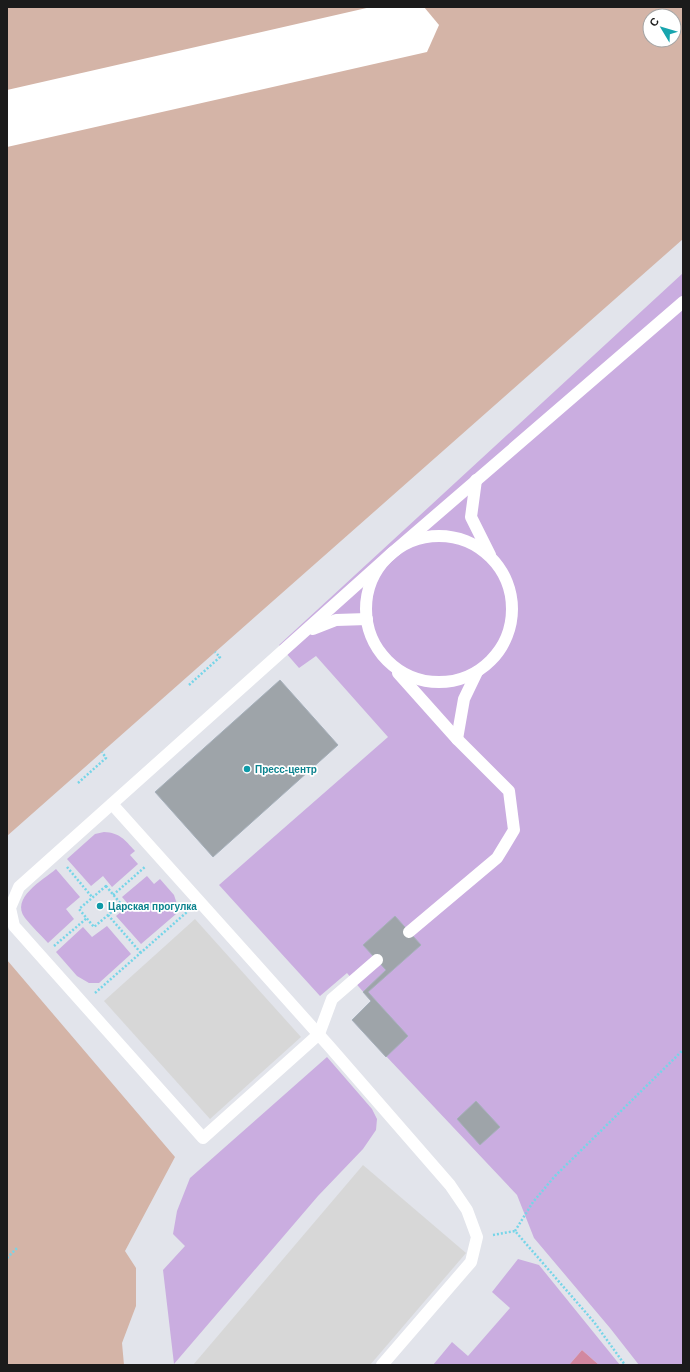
<svg xmlns="http://www.w3.org/2000/svg" width="690" height="1372" font-family="Helvetica,sans-serif">
<rect width="100%" height="100%" fill="#e2e4eb"/>
<!-- grass -->
<g fill="#caade0">
<path d="M683,273V1365H639L610,1328L534,1238L517,1195L352,1020L371,1001L347,973L320,996L219,885L388,737L316,656L299,668L279,645Z"/>
<path d="M104,832C120,833 124,839 135,851L130,855L138,864L112,887L103,876L91,886L67,859L95,834Z"/>
<path d="M56,869L80,897L66,909L74,919L48,943C41,935 32,927 25,918C10,898 43,880 56,869Z"/>
<path d="M147,876L154,884L160,879L174,895L177,904L176,914L141,944L116,916L129,905L122,897Z"/>
<path d="M107,926L131,954L99,983H89L77,976L56,952L83,927L92,937Z"/>
<path d="M327,1057L372,1109L377,1119L376,1130L363,1149L318,1196L174,1364L163,1270L185,1246L173,1234L177,1211L190,1178Z"/>
<path d="M518,1259L539,1265L620,1365H599L582,1350L569,1365H433L452,1342L468,1356L510,1308L492,1292Z"/>
</g>
<!-- pitch -->
<path fill="#d288a0" d="M582,1350L599,1365H569Z"/>
<!-- parking -->
<g fill="#d7d7d7">
<path d="M195,919L301,1037L210,1119L104,1001Z"/>
<path d="M363,1165L466,1253L370,1365H193Z"/>
</g>
<!-- water -->
<g fill="#d4b4a7" fill-rule="evenodd">
<path d="M7,7H683V239L7,836ZM650,16H674V40H650Z"/>
<path d="M7,960L175,1157L125,1251L136,1268V1306L122,1343L124,1365H7Z"/>
</g>
<!-- pier -->
<path fill="#fff" d="M371,7H424L439,25L427,52L7,147V90Z"/>
<!-- building -->
<g fill="#9ea4a9" stroke="#a6b0bb">
<path d="M280,680L338,745L213,857L155,792Z"/>
<path d="M395,916L421,945L368,992L408,1036L386,1057L352,1020L371,1001L363,992L386,970L363,945Z"/>
<path d="M476,1101L500,1127L480,1145L457,1119Z"/>
</g>
<g fill="none" stroke-linecap="round" stroke-linejoin="round">
<!-- path -->
<g stroke="#76d5e8" stroke-width="2.5" stroke-dasharray="2 2" stroke-linecap="butt">
<path d="M189,685L220,657L215,652"/>
<path d="M78,783L106,758L102,752"/>
<path d="M67,867L92,897"/>
<path d="M106,886L121,904L94,927L79,909Z"/>
<path d="M113,895L146,866"/>
<path d="M108,915L141,953"/>
<path d="M54,946L87,918"/>
<path d="M95,993L187,912"/>
<path d="M515,1231L533,1202L555,1176L683,1050"/>
<path d="M493,1235L515,1231L594,1322L625,1365"/>
<path d="M7,1258L17,1248"/>
</g>
<!-- service -->
<g stroke="#fff" stroke-width="12">
<path d="M476,480L471,517L490,555"/>
<circle cx="439" cy="609" r="73"/>
<path d="M313,629L336,620L367,619"/>
<path d="M398,673L457,739L509,791L514,830L497,858L409,932"/>
<path d="M457,739L464,699L477,672"/>
<path d="M112,804L329,1046L450,1185L467,1210L477,1237L471,1262L382,1365"/>
<path d="M377,960L332,999L319,1034L203,1138L14,926L10,908L19,887L391,554L683,302"/>
</g>
</g>
<!-- markers -->
<g fill="#0f9aa8" stroke="#fff" stroke-width="1.5">
<circle cx="247" cy="769" r="4"/>
<circle cx="100" cy="906" r="4"/>
</g>
<g text-anchor="middle" stroke-width="3.5" stroke-linejoin="round" paint-order="stroke">
<!-- culture labels -->
<g font-size="10" font-weight="bold" fill="#0d838f" stroke="#fff" text-anchor="start">
<text x="255" y="773">Пресс-центр</text>
<text x="108" y="910">Царская прогулка</text>
</g>
</g>
<!-- border -->
<rect width="690" height="1372" fill="none" stroke="#1b1b1b" stroke-width="16"/>
<!-- north arrow -->
<g transform="translate(662 28) rotate(308)"><circle r="19" fill="#ffffff" stroke="#a4a4a4"/>
<path d="M0-3L7 15L0 10L-7 15Z" fill="#18a5ae"/>
<text y="-6" font-size="11" font-weight="bold" text-anchor="middle" fill="#1b1b1b">С</text>
</g>
</svg>
